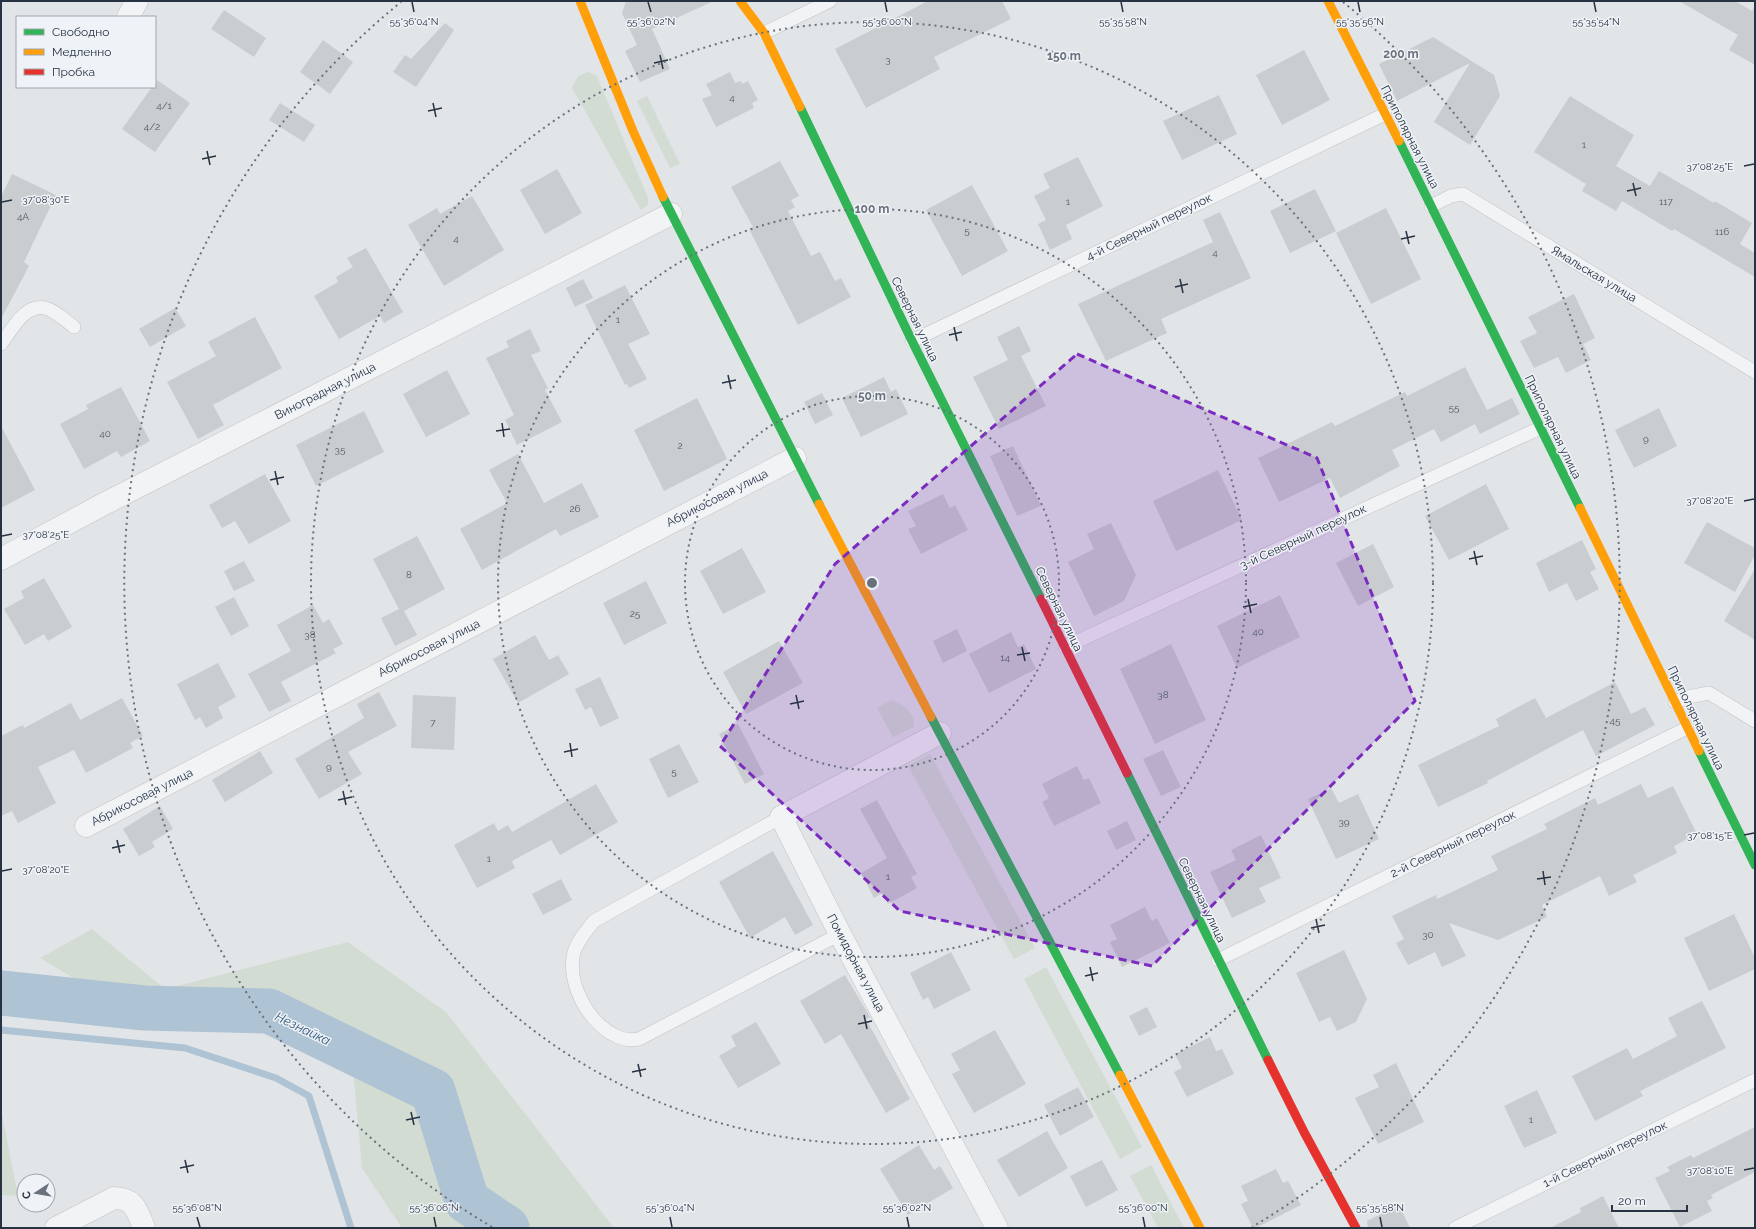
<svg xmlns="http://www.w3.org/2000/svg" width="1756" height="1229" font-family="Raleway,sans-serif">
<rect width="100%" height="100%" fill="#e2e5e8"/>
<!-- grass -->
<g fill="#d3dcd2">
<path d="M588,72L597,76L648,198V205L641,210L572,88L578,76Z"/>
<path d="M647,96L680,164L670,168L637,101Z"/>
<path d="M891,700C903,705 915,712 914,727L893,737L877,708Z"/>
<path d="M930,754L1035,948L1014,959L908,766Z"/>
<path d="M92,929L165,989L348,942L446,1012L614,1228H402L362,1168L349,1026H154L40,958Z"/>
<path d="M1046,967L1142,1147L1120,1159L1024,979Z"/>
<path d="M1,1114H2L18,1196L1,1195Z"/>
<path d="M1151,1165L1184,1228H1158L1130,1176Z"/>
</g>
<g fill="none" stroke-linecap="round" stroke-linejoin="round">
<!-- stream -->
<path stroke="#aec3d4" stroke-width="7" d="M1,1030L185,1048L276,1078L309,1096L351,1228"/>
<!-- river -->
<path stroke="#aec3d4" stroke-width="45" d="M1,993L144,1008L269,1011L433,1091L467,1201L507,1228"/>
</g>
<!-- building -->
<g fill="#cacdd0">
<path d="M626,1H714L652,29L670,69L640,82L625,51L637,45L622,13Z"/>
<path d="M928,1H1002L1011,19L934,57L940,69L866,108L835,49Z"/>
<path d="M1679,1H1735L1752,11L1755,6V65L1729,50L1738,35Z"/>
<path d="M224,10L266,38L254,57L211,29Z"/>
<path d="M445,23L454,30L416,87L393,72L405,55L411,59Z"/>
<path d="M1433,37L1494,75L1500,96L1470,145L1434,122L1470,63L1397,101L1379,64Z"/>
<path d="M323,40L353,62L330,94L300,72Z"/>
<path d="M1304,50L1330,100L1282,125L1256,75Z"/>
<path d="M730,72L735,83L741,81L742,84L748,81L758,100L752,103L754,108L716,127L702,99L712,95L706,84Z"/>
<path d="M157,80L190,103L155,152L122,129L152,87H155Z"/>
<path d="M1219,95L1237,134L1182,160L1163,121Z"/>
<path d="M1570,96L1634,135L1616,166L1650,186L1659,171L1714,203L1715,201L1752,223L1740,244L1755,253V277L1674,229L1672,231L1622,201L1616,211L1582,191L1586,184L1534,152Z"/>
<path d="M280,103L315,125L304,142L269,120Z"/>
<path d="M1078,157L1103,206L1066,225L1072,239L1050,250L1038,224L1046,220L1034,196L1050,188L1043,174Z"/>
<path d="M780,161L799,196L791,200L795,207L788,211L811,256L820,252L835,281L841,278L851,297L798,325L749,229L753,227L731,187Z"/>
<path d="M557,169L582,213L545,234L520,190Z"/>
<path d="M12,174L56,195L24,262L29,266L1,319V197Z"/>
<path d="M972,185L1008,251L962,276L926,210Z"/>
<path d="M1315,189L1336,231L1290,253L1270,211Z"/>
<path d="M472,196L504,250L444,286L408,225L437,208L440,214Z"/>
<path d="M1386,208L1421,279L1371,304L1336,233Z"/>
<path d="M1220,212L1251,278L1161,319L1167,333L1106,361L1078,304L1213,242L1203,220Z"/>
<path d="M366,248L403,312L384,323L380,316L339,339L314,296L338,282L336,277L353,267L347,258Z"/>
<path d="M583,279L593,298L575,307L566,288Z"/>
<path d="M625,285L650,334L628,344L647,379L629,388L627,384L625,385L585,305Z"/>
<path d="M1574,294L1595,338L1583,344L1591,360L1566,373L1558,357L1534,368L1520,341L1537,333L1528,317Z"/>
<path d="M175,308L186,326L150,347L139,329Z"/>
<path d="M255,317L282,368L213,405L224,425L198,439L167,382L216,356L208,342Z"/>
<path d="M1019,326L1031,351L1021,356L1046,406L999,429L973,377L1008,360L997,337Z"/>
<path d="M530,329L541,351L531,355L548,388L545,390L562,422L517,445L505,420L514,415L486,358L509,347L506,341Z"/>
<path d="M1465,367L1487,410L1512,398L1520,414L1480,434L1475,424L1441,442L1434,429L1392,450L1400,466L1340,498L1330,478L1279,502L1258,458L1332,422L1335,426L1405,392L1407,396Z"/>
<path d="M447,370L470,414L426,437L403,394Z"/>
<path d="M884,377L891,392L896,389L908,414L861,437L842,398Z"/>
<path d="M121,387L150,441L121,457L117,451L84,469L60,424L88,409L86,405Z"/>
<path d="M822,393L833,415L815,424L804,402Z"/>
<path d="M697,398L727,459L664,491L634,430Z"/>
<path d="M1659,408L1677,446L1634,468L1615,430Z"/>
<path d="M364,411L384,452L316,486L296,445Z"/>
<path d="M1,426L35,490L1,508Z"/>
<path d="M1013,446L1041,506L1017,516L990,456Z"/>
<path d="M518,454L544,503L582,483L599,517L560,536L556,529L482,570L460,529L507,503L489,470Z"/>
<path d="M1218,470L1242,520L1176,551L1153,501Z"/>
<path d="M265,474L291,521L249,544L235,521L222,528L209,505Z"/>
<path d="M1486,484L1509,529L1449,560L1425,516Z"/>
<path d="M943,494L950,508L955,505L968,530L921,554L908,529L916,526L908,511Z"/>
<path d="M1707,522L1755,548V555L1735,592L1684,563Z"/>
<path d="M1111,523L1136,575L1124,601L1094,616L1068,562L1094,549L1087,534Z"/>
<path d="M417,536L445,589L404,611L417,635L395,646L381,618L399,609L373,559Z"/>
<path d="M1582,540L1596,569L1590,572L1599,589L1576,601L1567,583L1549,592L1536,563Z"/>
<path d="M1373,544L1394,587L1358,606L1336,563Z"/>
<path d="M742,548L766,592L723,614L700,571Z"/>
<path d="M244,561L255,581L234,591L224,571Z"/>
<path d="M1755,569V640L1724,621Z"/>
<path d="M44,578L72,627L48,641L44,634L25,645L4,609L24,598L21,591Z"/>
<path d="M646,581L667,623L624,645L603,603Z"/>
<path d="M1280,595L1300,637L1237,668L1217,626Z"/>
<path d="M234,597L249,626L231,636L215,607Z"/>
<path d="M313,605L323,623L329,619L343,644L333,649L336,653L281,682L291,701L269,712L248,674L291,651L277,625Z"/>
<path d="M957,629L967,651L943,663L933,641Z"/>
<path d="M1011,632L1018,647L1024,644L1036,669L989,693L969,654Z"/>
<path d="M535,635L549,660L558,655L569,674L518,703L493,659Z"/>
<path d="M779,641L803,683L746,714L723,672Z"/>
<path d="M1171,644L1206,720L1155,744L1120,669Z"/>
<path d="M218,663L236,697L218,707L223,718L206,728L200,717L195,720L177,684Z"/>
<path d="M600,677L619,718L600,727L591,707L585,710L575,689Z"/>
<path d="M1615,682L1631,714L1645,707L1655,725L1596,756L1583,730L1487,781L1488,783L1438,807L1418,765L1499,726L1496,719L1535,698L1546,718Z"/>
<path d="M379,692L397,726L348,752L362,774L319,799L295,759L364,718L357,704Z"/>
<path d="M413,695L456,697L454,750L411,748Z"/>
<path d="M122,698L143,736L130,743L133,748L86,773L74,750L38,767L56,803L18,823L12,811L1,816V736L23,725L24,728L71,703L80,720Z"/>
<path d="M738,724L764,774L745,784L719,734Z"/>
<path d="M679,744L699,782L668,798L649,759Z"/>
<path d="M1163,750L1181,787L1161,796L1143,759Z"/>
<path d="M260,751L273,773L225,802L212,780Z"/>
<path d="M1077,766L1084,780L1089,778L1101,803L1054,826L1042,802L1049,798L1042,784Z"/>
<path d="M596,784L618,822L560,855L551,840L512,861L515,868L477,888L454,845L494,823L498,831L508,825L512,832Z"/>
<path d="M1641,784L1648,798L1673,786L1697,834L1674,846L1677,853L1633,875L1637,882L1609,896L1600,876L1542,905L1547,917L1498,940L1449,923L1466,956L1442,967L1435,952L1408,965L1396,943L1404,939L1392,916L1436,895L1437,899L1498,870L1491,856L1547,829L1544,824L1595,798L1598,805Z"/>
<path d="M1331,788L1339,803L1358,794L1379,839L1336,859L1308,799Z"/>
<path d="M877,800L917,874L911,877L917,888L888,904L883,893L874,898L861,873L887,858L860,809Z"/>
<path d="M160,806L173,829L152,842L155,847L139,856L123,829Z"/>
<path d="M1127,821L1136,840L1116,850L1107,831Z"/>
<path d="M1261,835L1281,878L1259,888L1266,902L1232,918L1210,872L1236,860L1231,850Z"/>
<path d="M773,851L813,925L795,935L785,917L750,938L719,882Z"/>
<path d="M561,879L572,900L543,915L532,894Z"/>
<path d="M1145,907L1152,921L1157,918L1170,943L1122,967L1110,942L1117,939L1110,925Z"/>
<path d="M1734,914L1755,958V969L1709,991L1684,938Z"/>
<path d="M1344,950L1367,999L1356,1022L1337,1031L1330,1017L1319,1022L1296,973Z"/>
<path d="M951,952L971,990L934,1009L928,997L923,1000L910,973Z"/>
<path d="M845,975L870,1017L866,1019L910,1099L886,1113L841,1034L825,1044L800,1001Z"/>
<path d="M1702,1001L1726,1048L1640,1091L1643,1096L1595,1121L1572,1076L1627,1048L1633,1059L1677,1036L1668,1018Z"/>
<path d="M1147,1007L1157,1027L1139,1036L1129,1016Z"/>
<path d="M756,1022L781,1064L738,1088L719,1056L736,1046L731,1036Z"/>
<path d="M995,1030L1026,1084L974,1113L952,1074L960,1070L951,1054Z"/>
<path d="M1210,1037L1216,1051L1222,1049L1234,1074L1187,1097L1174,1072L1182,1068L1175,1054Z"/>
<path d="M1396,1063L1424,1122L1378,1144L1355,1098L1379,1087L1373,1075Z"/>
<path d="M1078,1087L1094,1117L1060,1136L1044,1105Z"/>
<path d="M1537,1090L1557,1133L1524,1148L1504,1106Z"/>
<path d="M1755,1127V1172L1711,1195L1713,1198L1707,1201L1712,1211L1680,1227L1655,1178L1670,1171L1667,1167L1691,1155L1693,1158Z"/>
<path d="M1047,1131L1068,1168L1019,1197L997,1160Z"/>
<path d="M919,1145L934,1170L940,1166L953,1188L908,1215L880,1169Z"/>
<path d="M1102,1160L1118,1190L1086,1207L1070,1176Z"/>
<path d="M1276,1169L1283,1183L1288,1181L1301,1205L1256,1228H1253L1241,1204L1248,1201L1241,1186Z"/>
<path d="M1603,1196L1619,1228H1550L1581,1212L1580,1208Z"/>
<path d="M1399,1205L1410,1228H1368L1367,1221Z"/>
</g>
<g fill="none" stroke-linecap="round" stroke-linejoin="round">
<defs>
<g id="lane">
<path d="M764,33L830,1"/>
<path d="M1431,206L1451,196L1463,194L1755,372"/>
<path d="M912,341L1385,114"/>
<path d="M1,344C12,330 24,304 45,308C55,310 66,321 74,327"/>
<path d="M1065,647L1540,428"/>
<path d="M1675,702L1688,697L1709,693L1755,721"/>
<path d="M781,817L594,921C586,931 578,940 574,952C566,984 590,1027 621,1038C627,1040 633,1040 639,1039L840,934"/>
<path d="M1218,960L1687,728"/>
<path d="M1455,1228L1755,1080"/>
</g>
<g id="street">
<path d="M128,17L137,1"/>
<path d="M1,559L100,506L671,214"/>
<path d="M940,733L781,817L840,934L997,1228"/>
<path d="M86,826L795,458"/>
<path d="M56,1228L114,1198C135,1198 137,1211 144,1228"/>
</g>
</defs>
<!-- lane casing -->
<use href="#lane" stroke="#c0c3c6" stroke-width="14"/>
<!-- street casing -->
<use href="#street" stroke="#c0c3c6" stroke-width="23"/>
<!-- lane -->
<use href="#lane" stroke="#f2f3f4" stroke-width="13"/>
<!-- street -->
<use href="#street" stroke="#f2f3f4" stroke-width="22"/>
<!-- fast -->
<g stroke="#30b455" stroke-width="9">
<path d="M800,107L912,341L1041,599"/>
<path d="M1399,141L1580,508"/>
<path d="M663,197L819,504"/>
<path d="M931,717L1120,1075"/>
<path d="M1699,751L1755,865"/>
<path d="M1127,773L1268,1060"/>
</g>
<!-- slow -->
<g stroke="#ff9f0a" stroke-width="9">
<path d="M580,1L633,131L663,197"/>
<path d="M740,1L764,33L800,107"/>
<path d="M1328,1L1399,141"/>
<path d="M819,504L931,717"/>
<path d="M1580,508L1699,751"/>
<path d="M1120,1075L1200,1228"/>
</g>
<!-- jam -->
<g stroke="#e5322d" stroke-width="9">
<path d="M1041,599L1127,773"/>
<path d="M1268,1060L1304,1132L1356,1228"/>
</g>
</g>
<!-- marked area -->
<path fill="#7b2cbf" fill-opacity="0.2" stroke="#7b2cbf" stroke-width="3" stroke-dasharray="8 5" stroke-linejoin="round" d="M1077,354L1317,458L1415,701L1152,966L900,911L720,746L835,564Z"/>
<!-- ticks -->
<path fill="none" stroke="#273242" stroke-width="1.5" d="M412,2L414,12M648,2L651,12M885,2L887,12M1121,2L1123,12M1358,2L1360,12M1594,2L1596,12M660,55L663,69M654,63L668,60M433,103L436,117M428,111L442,108M207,151L210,165M202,159L216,156M1744,166L1754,164M1633,183L1636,196M1627,191L1641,188M2,202L12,200M1406,231L1409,244M1401,239L1415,236M1180,279L1183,293M1175,287L1188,284M954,327L957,341M949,335L962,332M728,375L731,389M722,383L736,380M502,423L504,437M496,431L510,429M275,471L278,485M270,480L284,477M1744,501L1754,499M2,536L12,534M1474,551L1477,565M1469,559L1483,556M1248,599L1251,613M1243,607L1257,604M1022,647L1025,661M1017,655L1030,653M796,695L799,709M790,704L804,701M570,743L572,757M564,752L578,749M343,791L346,805M338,800L352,797M1744,835L1754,833M117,840L120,853M112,848L125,845M2,871L12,869M1543,871L1545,885M1537,879L1551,877M1316,919L1319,933M1311,928L1325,925M1090,967L1093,981M1085,976L1098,973M864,1015L867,1029M858,1024L872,1021M638,1064L641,1077M632,1072L646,1069M411,1112L414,1125M406,1120L420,1117M185,1160L188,1173M180,1168L194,1165M1744,1170L1754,1168M197,1217L200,1227M434,1217L436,1227M670,1217L672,1227M907,1217L909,1227M1143,1217L1145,1227M1380,1217L1382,1227"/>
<!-- distance rings -->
<g fill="none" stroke="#68717c" stroke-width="2" stroke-dasharray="2 4">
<circle cx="872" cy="583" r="187"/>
<circle cx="872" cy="583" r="374"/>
<circle cx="872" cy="583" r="561"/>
<path d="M492 1227A748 748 0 0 1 401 2M1343 2A748 748 0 0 1 1252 1227"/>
</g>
<g text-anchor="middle" stroke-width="3" stroke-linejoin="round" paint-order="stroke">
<!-- number labels -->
<g font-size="10" fill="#505a66">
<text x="888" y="63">3</text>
<text x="732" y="101">4</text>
<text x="164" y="109">4/1</text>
<text x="152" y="130">4/2</text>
<text x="1584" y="148">1</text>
<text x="1068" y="205">1</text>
<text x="1666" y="205">117</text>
<text x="23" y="220">4А</text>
<text x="967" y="234">5</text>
<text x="1722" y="235">116</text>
<text x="456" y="242">4</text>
<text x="1215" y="256">4</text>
<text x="618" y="323">1</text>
<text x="1454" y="411">55</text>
<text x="105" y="437">40</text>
<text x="1646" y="442">9</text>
<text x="680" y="449">2</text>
<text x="340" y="453">35</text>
<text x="575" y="512">26</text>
<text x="409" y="578">8</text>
<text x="635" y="617">25</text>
<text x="1258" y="635">40</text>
<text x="310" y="638">38</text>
<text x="1005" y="661">14</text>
<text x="1163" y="698">38</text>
<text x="1615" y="724">45</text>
<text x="433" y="726">7</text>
<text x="329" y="770">9</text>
<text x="674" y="775">5</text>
<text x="1344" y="825">39</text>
<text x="489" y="862">1</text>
<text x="888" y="880">1</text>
<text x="1428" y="938">30</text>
<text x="1531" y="1123">1</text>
</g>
<!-- street labels -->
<g font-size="12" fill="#273242" stroke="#eff3f7">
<text transform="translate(1410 137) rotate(63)" y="4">Приполярная улица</text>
<text transform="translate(1149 227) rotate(-26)" y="4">4-й Северный переулок</text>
<text transform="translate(1594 274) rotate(31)" y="4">Ямальская улица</text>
<text transform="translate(915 319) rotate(64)" y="4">Северная улица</text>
<text transform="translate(325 391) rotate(-27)" y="4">Виноградная улица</text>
<text transform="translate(1553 427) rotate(64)" y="4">Приполярная улица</text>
<text transform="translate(717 498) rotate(-27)" y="4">Абрикосовая улица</text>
<text transform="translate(1303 537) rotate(-25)" y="4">3-й Северный переулок</text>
<text transform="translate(1059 609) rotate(64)" y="4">Северная улица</text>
<text transform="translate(429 648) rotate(-27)" y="4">Абрикосовая улица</text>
<text transform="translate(1696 718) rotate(64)" y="4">Приполярная улица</text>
<text transform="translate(142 797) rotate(-27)" y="4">Абрикосовая улица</text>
<text transform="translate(1453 844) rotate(-26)" y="4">2-й Северный переулок</text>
<text transform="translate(1202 900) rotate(64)" y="4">Северная улица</text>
<text transform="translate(856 963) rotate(62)" y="4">Помидорная улица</text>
<text transform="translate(1605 1154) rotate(-26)" y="4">1-й Северный переулок</text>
</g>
<!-- water labels -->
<g font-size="13" font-style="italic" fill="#2f5378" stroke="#eff3f7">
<text transform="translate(303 1028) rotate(26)" y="5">Незнайка</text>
</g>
</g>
<g font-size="10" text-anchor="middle" fill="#273242" stroke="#eff3f7" stroke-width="3" stroke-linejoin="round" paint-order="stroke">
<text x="414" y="25">55°36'04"N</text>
<text x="651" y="25">55°36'02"N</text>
<text x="887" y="25">55°36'00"N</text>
<text x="1123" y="25">55°35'58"N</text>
<text x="1360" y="25">55°35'56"N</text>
<text x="1596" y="25">55°35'54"N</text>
<text x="1710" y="170">37°08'25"E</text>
<text x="46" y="203">37°08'30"E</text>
<text x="1710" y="504">37°08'20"E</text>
<text x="46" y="538">37°08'25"E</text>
<text x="1710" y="839">37°08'15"E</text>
<text x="46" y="873">37°08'20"E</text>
<text x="1710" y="1174">37°08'10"E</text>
<text x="197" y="1211">55°36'08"N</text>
<text x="434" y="1211">55°36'06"N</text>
<text x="670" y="1211">55°36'04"N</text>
<text x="907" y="1211">55°36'02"N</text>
<text x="1143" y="1211">55°36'00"N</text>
<text x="1380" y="1211">55°35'58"N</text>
</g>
<circle cx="872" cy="583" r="6" fill="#68717c" stroke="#eff3f7" stroke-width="2"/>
<g font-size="12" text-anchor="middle" font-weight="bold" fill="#68717c" stroke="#eff3f7" stroke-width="3" stroke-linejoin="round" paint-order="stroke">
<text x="1401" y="58">200 m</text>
<text x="1064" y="60">150 m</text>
<text x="872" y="213">100 m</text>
<text x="872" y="400">50 m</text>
</g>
<!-- border -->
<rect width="1756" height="1229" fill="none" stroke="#273242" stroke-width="4"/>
<!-- legend -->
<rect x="16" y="16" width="140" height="72" fill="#eff3f7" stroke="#9fa6af"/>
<rect x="24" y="29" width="20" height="6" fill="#30b455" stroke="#9fa6af"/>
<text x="52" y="36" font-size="12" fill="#273242">Свободно</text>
<rect x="24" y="49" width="20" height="6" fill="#ff9f0a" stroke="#9fa6af"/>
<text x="52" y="56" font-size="12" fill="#273242">Медленно</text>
<rect x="24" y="69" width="20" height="6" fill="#e5322d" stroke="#9fa6af"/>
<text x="52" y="76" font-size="12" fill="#273242">Пробка</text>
<!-- north arrow -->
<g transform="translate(36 1193) rotate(258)"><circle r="19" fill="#eff3f7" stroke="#9fa6af"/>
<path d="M0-3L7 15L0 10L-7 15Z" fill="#68717c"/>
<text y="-6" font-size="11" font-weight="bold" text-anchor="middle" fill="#273242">С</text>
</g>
<!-- scale -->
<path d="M1612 1205v6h75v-6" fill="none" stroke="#273242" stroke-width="2"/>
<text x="1618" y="1205" font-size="12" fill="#273242" stroke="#eff3f7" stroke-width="3" paint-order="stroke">20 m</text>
</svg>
